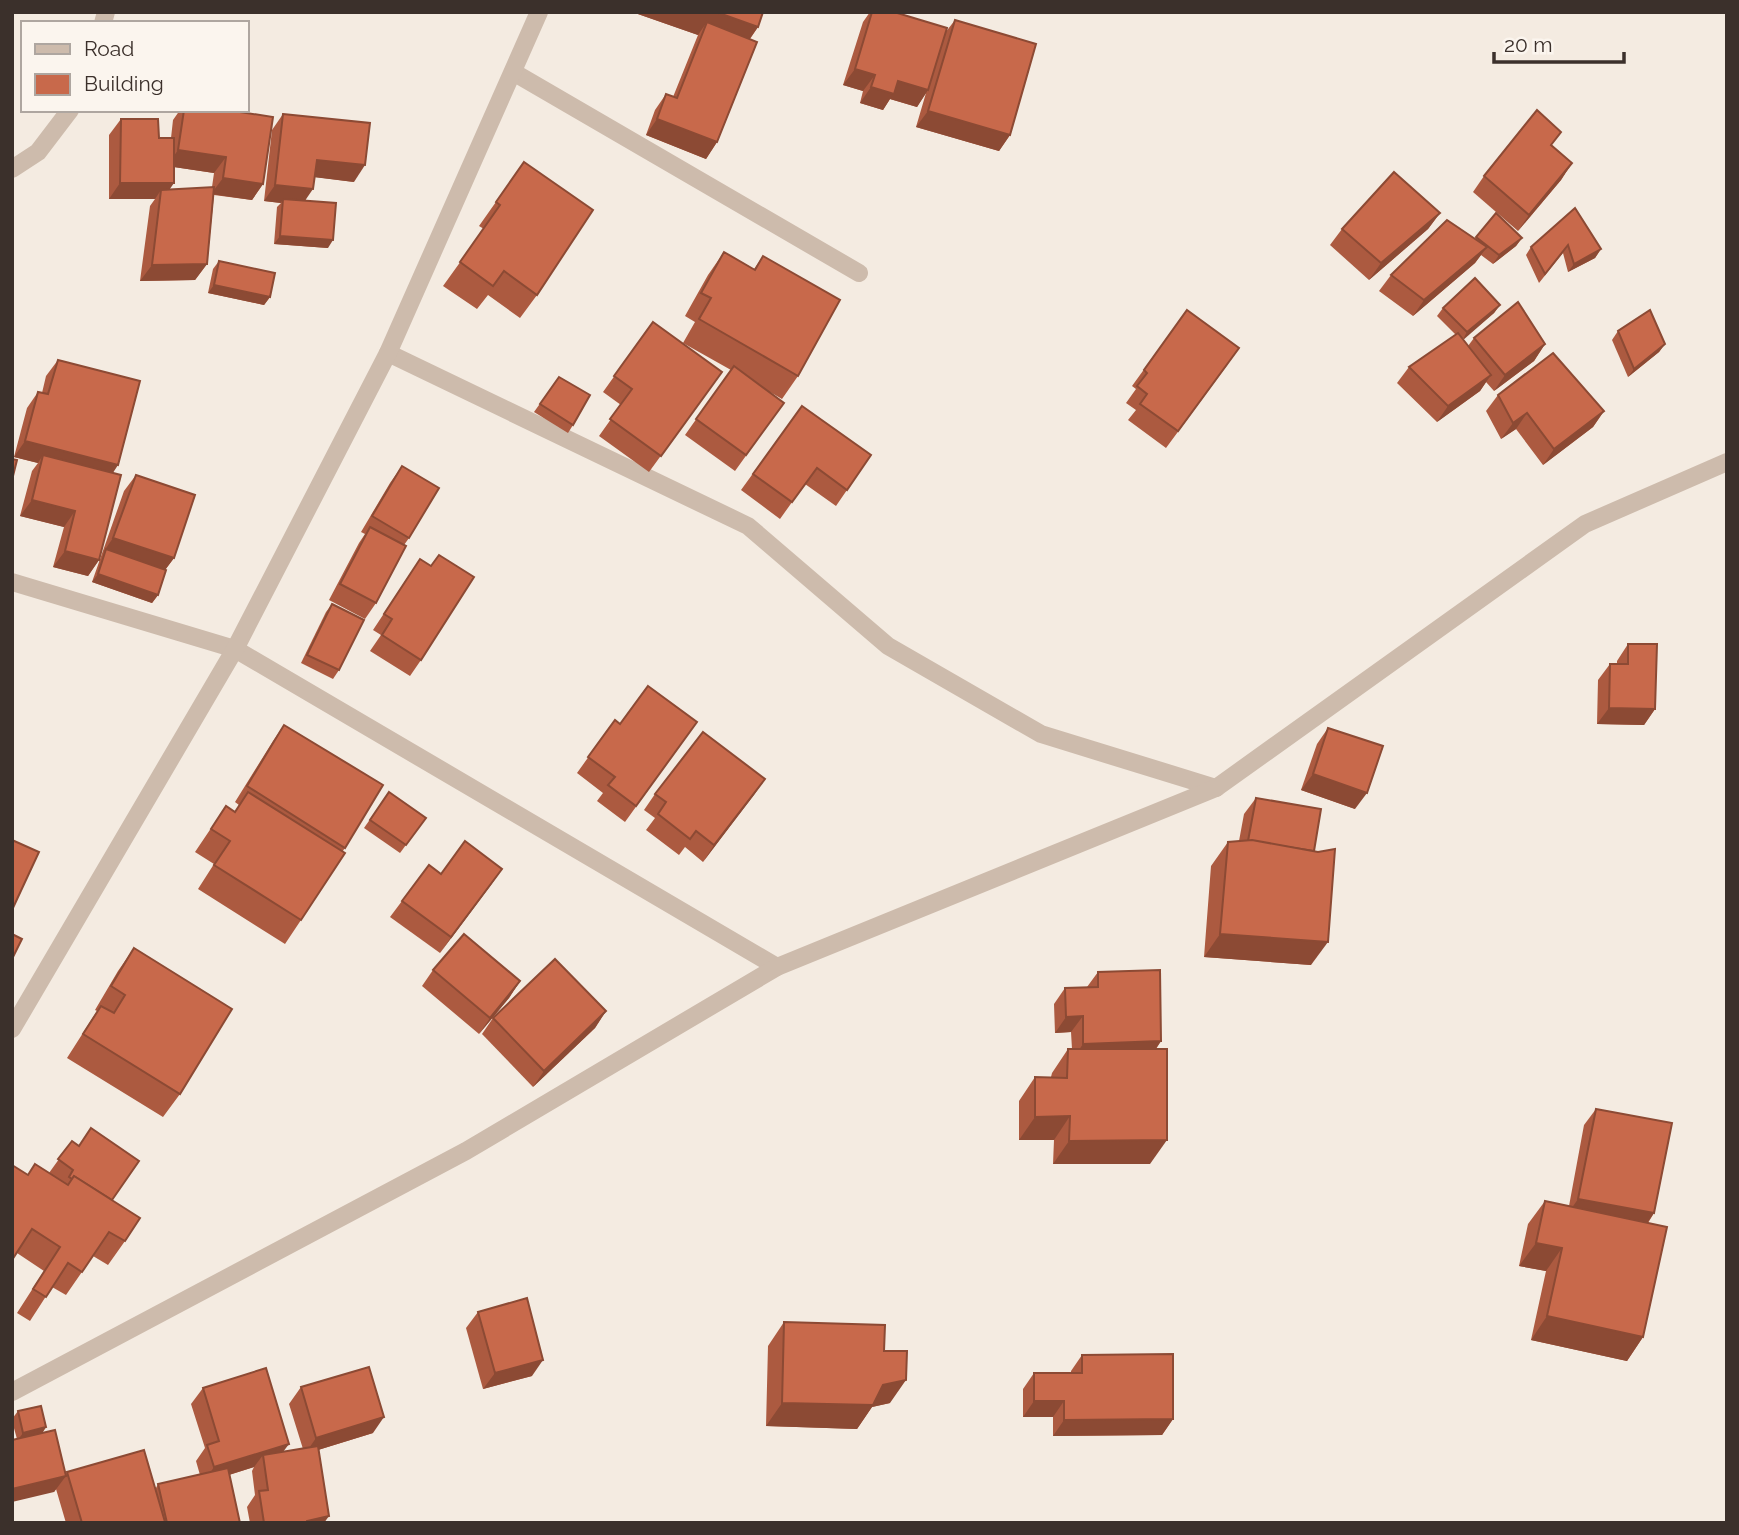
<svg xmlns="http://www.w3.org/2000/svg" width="1739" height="1535" font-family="Raleway,sans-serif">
<rect width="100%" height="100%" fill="#f4ebe1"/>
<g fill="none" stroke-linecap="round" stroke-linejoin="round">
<!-- minor -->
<g stroke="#cdbbac" stroke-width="18">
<path d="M103,23L106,12"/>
<path d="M513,72L859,273"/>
<path d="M12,169L38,152L70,110"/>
<path d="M388,353L748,526L888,646L1041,734L1216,788"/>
<path d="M12,582L235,649L777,967"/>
<path d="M12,1029L235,649L388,353L539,12"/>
<path d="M12,1392L466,1151L777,967L1216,788L1585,524L1727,462"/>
</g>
</g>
<!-- wall -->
<g fill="#ac5a40" fill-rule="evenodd">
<path d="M870,12H894L945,33L955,20L1010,135L999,151L916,127L926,93L917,107L890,99L883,110L860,103L863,91L843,85L863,22Z"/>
<path d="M635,13L758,27L750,39L717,142L706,159L646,135L655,110L666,94L673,97L698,35Z"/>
<path d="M180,110H227L263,184L252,200L214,195L207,264L195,280L140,281L150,206L155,199H109V135L121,119L159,138H171L173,120ZM174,167L214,173L212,187L169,190Z"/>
<path d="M283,114L354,182L315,177L305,201L328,248L274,244L277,207L281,203L264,201L272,130Z"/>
<path d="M1552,146L1572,163L1561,180L1518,231L1473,192L1484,176Z"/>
<path d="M524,162L537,295L520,318L488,295L477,309L443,286L484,229L479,226Z"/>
<path d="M1575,208L1601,249L1595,258L1568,272L1563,253L1539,283L1526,255L1531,247Z"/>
<path d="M1440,213L1428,229L1369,280L1330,245L1342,229Z"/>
<path d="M1496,213L1522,238L1516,246L1493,264L1481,255L1475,263L1413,316L1379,291L1391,275L1475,239Z"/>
<path d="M724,252L754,269L763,256L798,376L782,399L770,392L784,403L735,471L685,435L731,370L683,343L695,322L685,316L708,275Z"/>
<path d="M219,261L270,297L264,305L208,293L213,269Z"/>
<path d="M1500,305L1494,313L1463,339L1468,346L1474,338L1545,344L1534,361L1494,391L1486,382L1480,391L1437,422L1397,383L1409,367L1456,335L1437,316L1443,308Z"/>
<path d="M1187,310L1228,364L1166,448L1128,420L1136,410L1126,403L1136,389L1132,386Z"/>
<path d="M653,322L722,372L649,472L599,436L621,405L603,392Z"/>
<path d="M1618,331L1665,344L1659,352L1628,377L1612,340Z"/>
<path d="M58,360L113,473L99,560L88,576L53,567L64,527L20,516L32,471L38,463L14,457L27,408L38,392L42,393L46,376Z"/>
<path d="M559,377L573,425L568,433L534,412Z"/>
<path d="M1498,395L1604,411L1593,427L1543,465L1516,429L1501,439L1486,411Z"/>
<path d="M802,406L871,455L836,506L805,484L780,519L741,490Z"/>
<path d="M402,466L409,538L404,545L376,603L365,619L329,600L359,543L365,534L361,532L390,483Z"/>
<path d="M136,475L174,558L165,570L158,595L152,603L92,582L124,491Z"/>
<path d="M420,559L421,660L410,676L370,651L381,635L373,630Z"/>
<path d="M332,604L339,670L333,679L301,663L326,612Z"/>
<path d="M1628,644L1655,709L1644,725L1597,724L1598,680L1610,664H1617V661Z"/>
<path d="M615,720L620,724L697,722L625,822L597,801L603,793L577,773Z"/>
<path d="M284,725L383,785L301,920L285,944L198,889L214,864L195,852L226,806L235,812L239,805L235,802L273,741Z"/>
<path d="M1328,728L1355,809L1301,790L1317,744Z"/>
<path d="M765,779L703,862L685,847L679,855L646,830L655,818L644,810L655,794Z"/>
<path d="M389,792L426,818L400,853L364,828Z"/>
<path d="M1256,798L1314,851L1311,965L1204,957L1211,866L1228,842L1239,841L1244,814Z"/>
<path d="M502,869L440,953L390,917L402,901Z"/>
<path d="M134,948L180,1094L163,1117L67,1058L97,1011L95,1010L118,971Z"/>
<path d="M433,970L520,981L509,998L479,1034L422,986Z"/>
<path d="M1098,972L1161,1041L1156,1049L1150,1164H1053L1054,1140H1019V1101L1035,1077H1051L1052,1073L1068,1049H1072L1071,1032L1055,1033L1054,1004L1065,988L1087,987Z"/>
<path d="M606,1011L595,1028L533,1087L482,1034L493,1018Z"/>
<path d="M1596,1109L1654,1213L1648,1223L1643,1337L1627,1361L1531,1340L1546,1271L1519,1266L1528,1224L1545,1201L1569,1206L1584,1125Z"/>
<path d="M72,1141L112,1200L125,1241L108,1265L93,1256L66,1295L52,1287L30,1321L17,1313L44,1271L17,1253L28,1175L49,1173Z"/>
<path d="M478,1312L532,1376L483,1389L466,1328Z"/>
<path d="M784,1322L884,1351L890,1403L872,1407L857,1429L766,1426L768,1346Z"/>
<path d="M1082,1355L1173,1419L1162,1435L1053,1436V1417H1023V1389L1034,1373H1071V1371Z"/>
<path d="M301,1387L373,1433L318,1450L324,1523H250L247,1507L255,1495L252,1471L254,1467L229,1475L240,1523H66L56,1489L54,1492L17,1439L12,1421V1419L18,1411L46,1427L42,1433L65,1475L67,1472L156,1488L158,1484L200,1475L196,1461L205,1448L191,1404L203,1388L283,1452L303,1449L289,1404Z"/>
</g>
<!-- shaded-wall -->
<g fill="#8c4a34">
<path d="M716,12L758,27L741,51L707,22L698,35L635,13Z"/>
<path d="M855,69L875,75L863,91L843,85Z"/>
<path d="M898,81L928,90L917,107L890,99L883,110L860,103L871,87Z"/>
<path d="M928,111L1010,135L999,151L916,127Z"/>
<path d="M657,119L717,142L706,159L646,135Z"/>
<path d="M178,150L226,157L214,173L167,166Z"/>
<path d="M317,160L365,165L354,182L305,176Z"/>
<path d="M1572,163L1561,180L1518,231L1529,215Z"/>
<path d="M223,178L263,184L252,200L211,194Z"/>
<path d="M120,183H174L163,199L161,190L155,199H109Z"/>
<path d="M275,185L313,189L302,205L283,199L281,203L264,201Z"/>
<path d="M1440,213L1428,229L1369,280L1381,263Z"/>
<path d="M280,236L333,240L328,248L274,244Z"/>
<path d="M1522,238L1516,246L1493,264L1499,255Z"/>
<path d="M1487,247L1475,263L1413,316L1424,300Z"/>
<path d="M1601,249L1595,258L1568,272L1574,264Z"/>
<path d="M207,264L195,280L140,281L152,265Z"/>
<path d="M214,285L270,297L264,305L208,293Z"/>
<path d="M1500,305L1494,313L1462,341L1467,332Z"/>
<path d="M1545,344L1534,361L1494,391L1505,375Z"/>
<path d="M1665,344L1659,352L1628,377L1634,369Z"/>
<path d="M1491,375L1480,391L1437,422L1448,406Z"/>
<path d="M1604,411L1593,427L1543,465L1554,449Z"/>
<path d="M1527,413L1516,429L1501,439L1513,423Z"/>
<path d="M25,441L118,465L107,482L43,455L38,463L14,457Z"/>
<path d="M32,500L75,511L64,527L20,516Z"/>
<path d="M113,538L174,558L162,574L106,549L102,554Z"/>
<path d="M65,551L99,560L88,576L53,567Z"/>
<path d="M98,574L158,595L152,603L92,582Z"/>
<path d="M1609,708L1655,709L1644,725L1597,724Z"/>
<path d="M1313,774L1367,793L1355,809L1301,790Z"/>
<path d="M765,779L754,795L703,862L714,845Z"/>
<path d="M502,869L491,885L440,953L451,937Z"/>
<path d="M1220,934L1328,942L1311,965L1204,957Z"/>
<path d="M520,981L509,998L479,1034L490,1018Z"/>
<path d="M606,1011L595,1028L533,1087L544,1071Z"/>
<path d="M1083,1016L1071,1032L1055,1033L1066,1017Z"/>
<path d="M1161,1041L1150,1057L1072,1060L1083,1044Z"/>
<path d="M1070,1116L1054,1140H1019L1035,1117Z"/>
<path d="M1167,1140L1150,1164H1053L1069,1141Z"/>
<path d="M1578,1199L1654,1213L1643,1229L1567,1215Z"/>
<path d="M1536,1243L1562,1248L1546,1271L1519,1266Z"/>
<path d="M1547,1316L1643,1337L1627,1361L1531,1340Z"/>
<path d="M543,1360L532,1376L483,1389L495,1373Z"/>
<path d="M906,1380L890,1403L872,1407L857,1429L766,1426L782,1403L883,1385Z"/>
<path d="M1034,1401H1064L1053,1417H1023Z"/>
<path d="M384,1417L373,1433L305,1454L316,1438Z"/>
<path d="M1173,1419L1162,1435L1053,1436L1064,1420Z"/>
<path d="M46,1427L41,1435L17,1441L23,1433Z"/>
<path d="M289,1444L277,1460L263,1455L254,1467L203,1483L214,1467Z"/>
<path d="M66,1476L54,1492L12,1502V1489Z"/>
<path d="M329,1516L324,1523H306L307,1521Z"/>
</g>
<!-- building -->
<g fill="#c8694b" stroke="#8c4a34" stroke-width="2">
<path d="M716,12H763L758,27Z"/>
<path d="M872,12H894L947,28L928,90L898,81L894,94L871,87L875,75L855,69Z"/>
<path d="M955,20L1036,44L1010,135L928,111Z"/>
<path d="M707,22L757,42L717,142L657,119L666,94L677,98Z"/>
<path d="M184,110H227L273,117L263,184L223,178L226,157L178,150Z"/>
<path d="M1537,110L1561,132L1551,145L1572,163L1529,215L1484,176Z"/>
<path d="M283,114L370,123L365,165L317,160L313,189L275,185Z"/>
<path d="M121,119H158L159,138H174V183H120Z"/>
<path d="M524,162L593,210L537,295L504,271L493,286L460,262L500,205L496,202Z"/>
<path d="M1394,172L1440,213L1381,263L1342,229Z"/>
<path d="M214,187L207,264L152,265L161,190Z"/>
<path d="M283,199L336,203L333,240L280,236Z"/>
<path d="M1575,208L1601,249L1574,264L1568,245L1545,274L1531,247Z"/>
<path d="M1496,213L1522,238L1499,255L1476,237Z"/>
<path d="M1447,220L1487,247L1424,300L1391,275Z"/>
<path d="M724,252L755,270L763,256L840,300L798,376L699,319L711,298L701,293Z"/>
<path d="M219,261L275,273L270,297L214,285Z"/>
<path d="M1475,278L1500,305L1467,332L1443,308Z"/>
<path d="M1518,302L1545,344L1505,375L1474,338Z"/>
<path d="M1187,310L1239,348L1178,431L1140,404L1147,394L1137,386L1147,373L1144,370Z"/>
<path d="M1650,310L1665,344L1634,369L1618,331Z"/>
<path d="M653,322L722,372L661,456L610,419L632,389L614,376Z"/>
<path d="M1458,333L1491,375L1448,406L1409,367Z"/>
<path d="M1553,353L1604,411L1554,449L1527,413L1513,423L1498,395Z"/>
<path d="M58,360L140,381L118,465L25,441L38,392L48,394Z"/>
<path d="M734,366L784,403L746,455L696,419Z"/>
<path d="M559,377L590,395L573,425L540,404Z"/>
<path d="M802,406L871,455L847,490L817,468L792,502L753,474Z"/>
<path d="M43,455L121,475L99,560L65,551L75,511L32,500Z"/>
<path d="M12,459L17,460L12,480Z"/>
<path d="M402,466L439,488L409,538L372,516Z"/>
<path d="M136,475L195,495L174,558L113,538Z"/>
<path d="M370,527L406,546L376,603L340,584Z"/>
<path d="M106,549L166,570L158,595L98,574Z"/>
<path d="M439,555L474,577L421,660L382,635L392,619L384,614L420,559L431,566Z"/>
<path d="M332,604L364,620L339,670L307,655Z"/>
<path d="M1628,644H1657L1655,709L1609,708L1610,664H1628Z"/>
<path d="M648,686L697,722L636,806L608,785L615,777L588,757L615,720L620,724Z"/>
<path d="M284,725L383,785L345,848L247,786Z"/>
<path d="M1328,728L1383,746L1367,793L1313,774Z"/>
<path d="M703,732L765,779L714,845L696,831L690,839L658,814L666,802L655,794Z"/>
<path d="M248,792L345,853L301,920L214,865L230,841L211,829L226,806L235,812Z"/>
<path d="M389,792L426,818L406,845L370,820Z"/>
<path d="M1256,798L1321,809L1314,851L1248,841Z"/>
<path d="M12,840L39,852L12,910Z"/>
<path d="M1252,840L1318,852L1335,849L1328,942L1220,934L1228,842Z"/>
<path d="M465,841L502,869L451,937L402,901L429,865L441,874Z"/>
<path d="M12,934L22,939L12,959Z"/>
<path d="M464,934L520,981L490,1018L433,970Z"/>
<path d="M134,948L232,1009L180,1094L83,1034L101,1006L114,1013L125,995L111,986Z"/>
<path d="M555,959L606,1011L544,1071L493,1018Z"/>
<path d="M1160,970L1161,1041L1083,1044V1016L1066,1017L1065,988L1098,987V972Z"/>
<path d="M1068,1049H1167V1140L1069,1141L1070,1116L1035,1117V1077L1067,1078Z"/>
<path d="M1596,1109L1672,1123L1654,1213L1578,1199Z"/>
<path d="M91,1128L139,1161L112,1200L74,1176L72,1179L69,1177L73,1170L58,1159L72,1141L79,1146Z"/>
<path d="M35,1164L68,1185L74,1176L140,1218L125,1241L109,1232L82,1272L68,1263L46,1297L33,1289L60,1247L32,1229L12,1260V1165L28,1175Z"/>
<path d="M1545,1201L1667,1227L1643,1337L1547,1316L1562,1248L1536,1243Z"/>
<path d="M527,1298L543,1360L495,1373L478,1312Z"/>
<path d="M784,1322L885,1325L884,1351H907L906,1380L883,1385L873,1405L782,1403Z"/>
<path d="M1173,1354V1419L1064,1420V1401H1034V1373H1082V1355Z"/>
<path d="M369,1367L384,1417L316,1438L301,1387Z"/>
<path d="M266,1368L289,1444L214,1467L207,1445L219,1441L203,1388Z"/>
<path d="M41,1406L46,1427L23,1433L18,1411Z"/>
<path d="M55,1430L66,1476L12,1489V1440Z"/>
<path d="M318,1446L329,1516L307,1521V1523H264L259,1491L268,1490L263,1455Z"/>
<path d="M144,1450L165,1522L82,1523L67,1472Z"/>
<path d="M228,1468L240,1523H167L158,1484Z"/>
</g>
<!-- border -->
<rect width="1739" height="1535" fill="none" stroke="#3b302b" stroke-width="28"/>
<!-- legend -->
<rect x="21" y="21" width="228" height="91" fill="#fbf5ee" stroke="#aea6a0" stroke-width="2"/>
<rect x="35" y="44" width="35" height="10" fill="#cdbbac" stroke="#aea6a0" stroke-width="2"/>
<text x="84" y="56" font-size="21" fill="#3b302b">Road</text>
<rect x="35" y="74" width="35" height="21" fill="#c8694b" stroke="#aea6a0" stroke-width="2"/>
<text x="84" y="91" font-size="21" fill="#3b302b">Building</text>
<!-- scale -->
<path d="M1494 52v10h130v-10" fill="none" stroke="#3b302b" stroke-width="3.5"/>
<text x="1504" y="52" font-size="21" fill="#3b302b" stroke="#fbf5ee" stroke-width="5" paint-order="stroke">20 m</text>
</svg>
